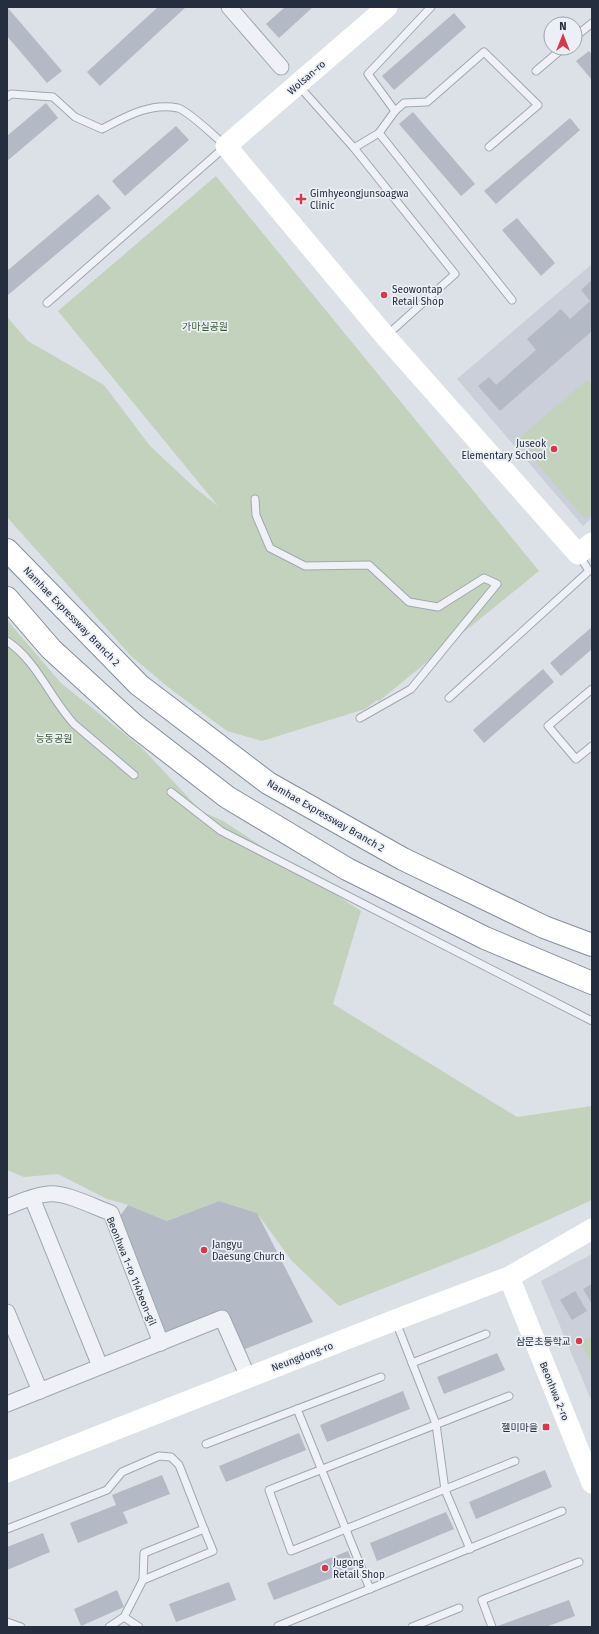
<svg xmlns="http://www.w3.org/2000/svg" width="599" height="1634" font-family="'Fira Sans','Noto Sans KR',sans-serif">
<rect width="100%" height="100%" fill="#dce0e7"/>
<!-- built -->
<g fill="#cacfda">
<path d="M592,264V518L583,526L457,379Z"/>
<path d="M592,1254V1402L541,1281Z"/>
</g>
<!-- green -->
<g fill="#c2d2bd">
<path d="M216,176L539,571L379,701L377,700L365,709L262,741L227,731L168,687L131,656L7,517V317L28,341L104,385L150,446L195,488L218,506L58,311Z"/>
<path d="M587,380L592,386V513L585,519L517,440Z"/>
<path d="M7,620L61,683L142,748L201,811L223,821L361,911L333,1004L517,1117L592,1106V1200L486,1248L339,1306L292,1261L257,1213L219,1201L167,1221L128,1205L107,1199L58,1174L24,1177L7,1170Z"/>
<path d="M592,1336V1365L580,1342Z"/>
</g>
<!-- building -->
<g fill="#b3b9c5">
<path d="M7,7L62,71L47,83L7,36Z"/>
<path d="M158,7H186L100,86L87,72Z"/>
<path d="M285,7H313L279,38L266,24Z"/>
<path d="M454,13L466,27L394,90L382,76Z"/>
<path d="M589,51L592,54V80L576,61Z"/>
<path d="M46,103L58,118L7,161V136Z"/>
<path d="M413,112L475,184L461,196L399,124Z"/>
<path d="M570,118L580,130L496,204L484,191Z"/>
<path d="M176,126L189,140L125,196L112,181Z"/>
<path d="M98,194L111,208L8,295L7,271Z"/>
<path d="M517,218L555,263L541,276L502,230Z"/>
<path d="M592,280V331L500,411L478,386L489,377L496,385L536,350L527,339L561,309L570,319L590,301L581,290Z"/>
<path d="M592,627V649L561,676L550,663Z"/>
<path d="M543,669L554,682L484,743L473,730Z"/>
<path d="M219,1201L257,1213L313,1322L240,1351L222,1314L165,1335L119,1217L128,1205L167,1221Z"/>
<path d="M592,1284V1304L583,1289Z"/>
<path d="M575,1291L587,1311L572,1320L560,1300Z"/>
<path d="M497,1353L505,1370L444,1394L437,1377Z"/>
<path d="M403,1391L410,1409L327,1442L320,1425Z"/>
<path d="M299,1433L306,1450L226,1482L219,1466Z"/>
<path d="M545,1470L552,1487L476,1519L469,1502Z"/>
<path d="M162,1475L170,1494L123,1512L128,1523L78,1543L70,1523L116,1505L112,1495Z"/>
<path d="M446,1512L454,1529L377,1561L370,1543Z"/>
<path d="M43,1533L50,1552L7,1570V1547Z"/>
<path d="M348,1551L355,1569L274,1600L267,1583Z"/>
<path d="M229,1582L236,1600L176,1622L169,1604Z"/>
<path d="M117,1590L124,1607L81,1626L74,1609Z"/>
<path d="M569,1600L575,1616L546,1627H495Z"/>
</g>
<g fill="none" stroke-linecap="round" stroke-linejoin="round">
<defs>
<g id="lane">
<path d="M575,37L592,23"/>
<path d="M536,71L563,48"/>
<path d="M299,86L354,148L379,133L512,300"/>
<path d="M7,97L11,94L53,97L75,117L102,129C125,117 150,102 178,108C189,111 216,138 226,146L47,303"/>
<path d="M395,111L404,103L427,102L484,52L538,105L489,147"/>
<path d="M379,133L395,111L368,74L431,7"/>
<path d="M354,148L455,274L386,336"/>
<path d="M255,499L256,515L270,548L305,566L369,565L409,602L438,607L484,578L497,584L411,689L360,718"/>
<path d="M7,641C37,661 50,698 74,724L134,775"/>
<path d="M592,689L548,726L576,759L592,746"/>
<path d="M449,698L589,571L579,555"/>
<path d="M171,792L221,831L592,1021"/>
<path d="M396,1322L436,1424L445,1490L470,1549"/>
<path d="M412,1363L486,1334"/>
<path d="M509,1396L269,1490L291,1551L515,1461"/>
<path d="M297,1409L370,1589"/>
<path d="M206,1444L381,1377"/>
<path d="M7,1529L107,1490L122,1472L159,1456L171,1457L179,1465L204,1529L144,1553L143,1580L124,1617L109,1627"/>
<path d="M143,1580L213,1551L204,1529"/>
<path d="M124,1617L139,1627"/>
<path d="M7,1622L21,1627"/>
<path d="M278,1626L562,1511"/>
<path d="M412,1627L459,1608"/>
<path d="M492,1627L482,1600L579,1562"/>
</g>
<g id="street">
<path d="M229,7L281,67"/>
<path d="M32,1198L100,1366"/>
<path d="M7,1207C20,1202 34,1195 48,1194C66,1192 94,1207 111,1213L161,1343"/>
<path d="M7,1312L40,1391"/>
<path d="M7,1404L222,1318L248,1377"/>
</g>
<g id="highway">
<path d="M7,550L139,685L268,783L403,859L544,927L592,945"/>
<path d="M7,598L51,649L134,725L227,797L347,869L485,938L592,983"/>
</g>
</defs>
<!-- lane casing -->
<use href="#lane" stroke="#a1a7b1" stroke-width="9"/>
<!-- street casing -->
<use href="#street" stroke="#a1a7b1" stroke-width="17"/>
<!-- highway casing -->
<use href="#highway" stroke="#838d9f" stroke-width="24"/>
<!-- lane -->
<use href="#lane" stroke="#eff1f6" stroke-width="7"/>
<!-- street -->
<use href="#street" stroke="#eff1f6" stroke-width="15"/>
<!-- secondary -->
<g stroke="#fff" stroke-width="21">
<path d="M387,7L226,146L385,336L578,554L592,543"/>
<path d="M509,1277L592,1483"/>
<path d="M7,1472L395,1320L509,1277L592,1229"/>
</g>
<!-- highway -->
<use href="#highway" stroke="#fff" stroke-width="22"/>
</g>
<!-- markers -->
<g fill="#d6384c" stroke="#eceff5" stroke-width="1.5">
<path d="M299 193h4v4h4v4h-4v4h-4v-4h-4v-4h4z"/>
<circle cx="384" cy="295" r="4"/>
<circle cx="554" cy="449" r="4"/>
<circle cx="204" cy="1250" r="4"/>
<circle cx="579" cy="1341" r="4"/>
<rect x="542" y="1423" width="8" height="8" rx="2"/>
<circle cx="325" cy="1568" r="4"/>
</g>
<g text-anchor="middle" stroke-width="3.5" stroke-linejoin="round" paint-order="stroke">
<!-- street labels -->
<g font-size="10" fill="#252e3f" stroke="#eceff5">
<text transform="translate(306 77) rotate(-41)" y="4">Wolsan-ro</text>
<text transform="translate(72 616) rotate(46)" y="4">Namhae Expressway Branch 2</text>
<text transform="translate(326 815) rotate(30)" y="4">Namhae Expressway Branch 2</text>
<text transform="translate(132 1271) rotate(68)" y="4">Beonhwa 1-ro 114beon-gil</text>
<text transform="translate(302 1356) rotate(-21)" y="4">Neungdong-ro</text>
<text transform="translate(555 1391) rotate(68)" y="4">Beonhwa 2-ro</text>
</g>
<!-- poi labels -->
<g font-size="10" fill="#252e3f" stroke="#eceff5" text-anchor="start">
<text x="310" y="197">Gimhyeongjunsoagwa<tspan x="310" dy="12">Clinic</tspan></text>
<text x="392" y="293">Seowontap<tspan x="392" dy="12">Retail Shop</tspan></text>
<text x="546" y="447" text-anchor="end">Juseok<tspan x="546" dy="12">Elementary School</tspan></text>
<text x="212" y="1248">Jangyu<tspan x="212" dy="12">Daesung Church</tspan></text>
<text x="571" y="1345" text-anchor="end">삼문초등학교</text>
<text x="538" y="1431" text-anchor="end">젤미마을</text>
<text x="333" y="1566">Jugong<tspan x="333" dy="12">Retail Shop</tspan></text>
</g>
<!-- park labels -->
<g font-size="10" fill="#395b32" stroke="#eceff5">
<text x="205" y="330">가마실공원</text>
<text x="54" y="742">능동공원</text>
</g>
</g>
<!-- border -->
<rect width="599" height="1634" fill="none" stroke="#252e3f" stroke-width="16"/>
<!-- north arrow -->
<g transform="translate(563 36)"><circle r="19" fill="#eceff5" stroke="#9ca2ac"/>
<path d="M0-3L7 15L0 10L-7 15Z" fill="#d6384c"/>
<text y="-6" font-size="11" font-weight="bold" text-anchor="middle" fill="#252e3f">N</text>
</g>
</svg>
